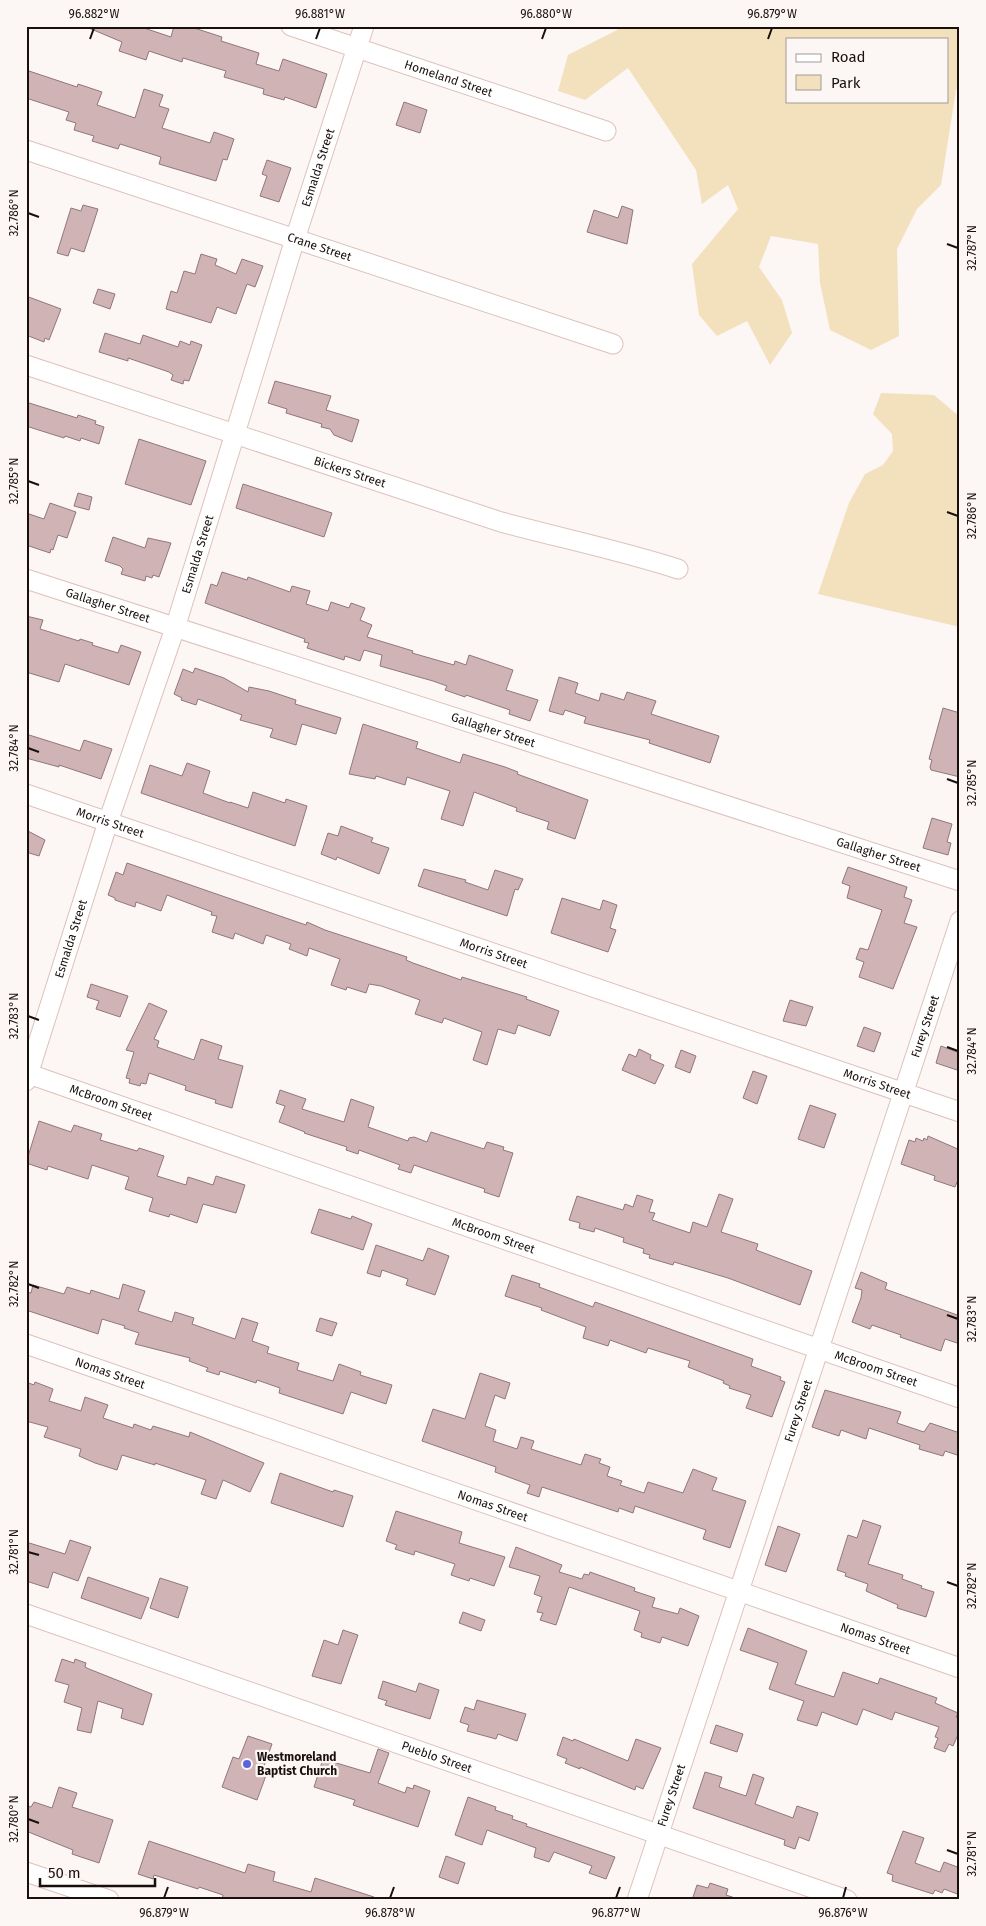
<svg xmlns="http://www.w3.org/2000/svg" width="986" height="1926" font-family="'Fira Sans',sans-serif">
<rect width="100%" height="100%" fill="#fcf6f5"/>
<!-- green -->
<g fill="#f3e1bd" fill-rule="evenodd">
<path d="M618,26H960V84L956,90L941,185L917,209L897,249L899,336L871,350L830,330L820,283L818,244L771,236L759,267L782,300L792,333L770,365L747,321L717,336L699,315L692,264L738,209L728,185L702,204L696,170L628,68L585,100L558,91L568,55L617,30ZM787,39H947V101H787Z"/>
<path d="M881,393L934,395L960,417V627L818,594L849,503L865,474L883,465L893,451L892,434L873,414Z"/>
</g>
<!-- building -->
<g fill="#cfb3b5" stroke="#92777a">
<path d="M84,26H138L171,37L174,26H188L222,37L221,41L259,53L256,64L279,71L283,59L327,74L316,108L285,97L284,100L263,94L264,89L224,77L226,71L183,58L182,62L149,51L146,60L119,51L122,42Z"/>
<path d="M26,70L77,87L78,84L102,92L97,105L135,118L144,89L163,95L159,106L169,109L162,128L210,143L214,132L234,139L227,160L223,159L216,181L159,164L161,157L120,144L118,149L92,141L94,136L74,130L76,123L66,120L69,112L26,98Z"/>
<path d="M404,102L427,110L420,133L396,125Z"/>
<path d="M267,160L291,168L279,202L260,196L267,176L262,174Z"/>
<path d="M83,205L98,209L84,252L71,248L68,256L57,253L71,208L81,211Z"/>
<path d="M622,206L633,210L627,244L587,232L594,210L618,218Z"/>
<path d="M201,254L217,259L215,265L236,274L242,259L263,266L255,287L247,284L236,314L217,307L211,323L166,309L171,291L177,293L184,271L195,274Z"/>
<path d="M98,289L115,294L110,309L93,303Z"/>
<path d="M26,296L61,309L49,340L45,338L44,342L26,335Z"/>
<path d="M105,333L140,344L143,335L178,347L180,341L190,345L191,341L202,345L189,381L184,380L183,384L171,380L173,375L169,372L128,358V361L99,352Z"/>
<path d="M275,381L331,396L326,410L359,420L352,442L334,435L330,429L321,427L322,424L286,413L287,409L268,403Z"/>
<path d="M26,402L77,418L78,415L96,421L95,424L104,427L99,444L81,438L80,441L65,436L64,438L26,426Z"/>
<path d="M139,439L206,461L191,505L125,484Z"/>
<path d="M243,484L332,513L324,537L236,508Z"/>
<path d="M78,493L92,497L89,510L74,506Z"/>
<path d="M50,503L76,512L67,538L58,535L53,550L51,549L50,553L26,545V513L44,519Z"/>
<path d="M113,537L145,548L148,538L171,543L159,577L153,575L152,578L146,576L145,581L121,574L123,569L120,566L105,561Z"/>
<path d="M222,572L247,580L248,577L290,592L292,586L310,591L306,604L328,611L331,602L349,608L351,603L365,608L360,620L372,625L367,637L413,651L412,653L454,665L455,661L466,665L469,655L513,670L506,690L538,700L530,721L509,714L510,710L466,695L465,697L445,690L447,686L433,681L380,666L382,655L364,650L360,661L345,656L344,660L307,648L309,643L304,642L305,639L205,603L211,584L217,586Z"/>
<path d="M26,616L43,620L40,629L79,641L80,639L93,643L92,645L118,653L121,645L141,652L129,685L65,664L59,682L26,672Z"/>
<path d="M195,668L224,678L248,692L249,687L269,691L296,700L295,704L341,718L336,734L302,724L296,745L270,737L273,729L240,720L242,715L198,699L196,705L181,700L182,698L174,694L183,669L193,673Z"/>
<path d="M559,677L578,683L575,693L599,701L601,693L624,700L627,692L656,701L651,714L719,736L710,763L649,743L650,740L584,723L586,717L565,710L563,715L549,711Z"/>
<path d="M943,708L960,713V777L931,770L930,767L932,760L929,759Z"/>
<path d="M363,724L418,742L416,748L460,763L463,754L505,767L518,772L517,774L588,800L575,839L547,829L549,822L516,811L517,808L474,792L463,826L441,819L450,791L407,777L405,785L376,776L375,779L349,774Z"/>
<path d="M26,734L80,751L84,740L112,749L101,779L59,765V767L26,758Z"/>
<path d="M187,763L210,771L203,793L230,803V802L248,808L253,792L285,803L286,799L307,806L295,846L141,793L150,765L182,776Z"/>
<path d="M932,818L952,824L947,842L951,843L948,855L923,848Z"/>
<path d="M341,826L373,838L371,842L389,848L379,874L337,857L336,860L321,854L328,833L338,836Z"/>
<path d="M26,830L45,840L39,856L26,852Z"/>
<path d="M127,863L306,925L307,922L325,930L407,957L406,960L413,963L461,980L462,977L527,997L526,999L559,1011L550,1036L518,1025L515,1034L498,1029L487,1065L473,1060L482,1032L444,1018L442,1023L415,1014L420,1000L381,986L369,984L366,993L347,987L346,990L331,985L340,959L309,948L307,956L289,949L291,944L266,935L263,944L235,933L233,939L212,932L217,916L211,915L212,912L167,895L161,911L136,902L135,907L115,900V898L108,895L116,872L123,875Z"/>
<path d="M848,867L907,887L904,897L912,900L904,923L917,927L893,989L859,977L864,962L856,959L860,948L868,950L882,910L847,898L850,886L842,883Z"/>
<path d="M424,869L466,880L465,882L488,890L495,870L523,879L518,890L515,889L507,916L418,886Z"/>
<path d="M562,898L600,910L603,900L617,905L610,928L616,930L608,952L551,933Z"/>
<path d="M91,984L128,996L120,1017L96,1009L99,1001L87,997Z"/>
<path d="M790,1000L813,1007L806,1026L783,1021Z"/>
<path d="M149,1003L167,1011L154,1039L159,1041L157,1047L194,1060L201,1039L222,1046L218,1059L243,1066L232,1108L215,1103L216,1100L185,1090L186,1086L149,1073L146,1084L141,1083L140,1086L129,1083L130,1079L126,1078L134,1052L126,1050Z"/>
<path d="M864,1027L881,1033L874,1052L857,1046Z"/>
<path d="M941,1046L960,1053V1071L936,1063Z"/>
<path d="M639,1049L651,1055L650,1059L664,1065L655,1084L622,1070L629,1054L636,1057Z"/>
<path d="M681,1050L696,1056L690,1073L675,1067Z"/>
<path d="M753,1071L767,1076L757,1104L743,1098Z"/>
<path d="M280,1090L306,1099L302,1109L344,1122L351,1099L374,1107L368,1127L408,1141L409,1138L414,1137L427,1142L431,1132L484,1149L487,1142L504,1147L503,1150L513,1153L499,1197L484,1192L485,1189L414,1165L411,1173L398,1169L400,1165L359,1150L358,1154L346,1150L347,1147L304,1133L305,1132L279,1122L285,1106L276,1103Z"/>
<path d="M810,1105L836,1114L824,1148L798,1139Z"/>
<path d="M39,1121L71,1132L74,1125L102,1134L100,1140L137,1151L139,1148L164,1156L157,1176L186,1185L188,1177L213,1185L216,1176L245,1185L236,1213L203,1204L197,1223L170,1214L169,1217L149,1211L153,1198L125,1189L129,1177L92,1165L88,1179L48,1166L47,1170L26,1163Z"/>
<path d="M928,1136L960,1150V1175L955,1187L934,1180L935,1176L901,1164L909,1140L915,1142L916,1138L923,1141L924,1138L927,1140Z"/>
<path d="M719,1194L733,1199L721,1232L758,1244L756,1250L812,1271L800,1305L728,1278L674,1262L673,1265L649,1258L650,1255L643,1253L644,1249L623,1242L624,1238L595,1228L594,1232L579,1228L580,1223L569,1220L577,1196L623,1210L625,1204L633,1207L637,1195L653,1200L649,1212L655,1213L652,1220L690,1233L693,1222L707,1227Z"/>
<path d="M319,1209L351,1219L352,1216L372,1224L363,1250L311,1233Z"/>
<path d="M376,1245L423,1261L428,1248L449,1256L435,1295L406,1285L408,1279L382,1270L380,1277L367,1273Z"/>
<path d="M861,1272L887,1283L885,1289L960,1316V1344L945,1339L941,1351L900,1337L901,1335L872,1325L870,1329L852,1322L861,1298L862,1290L855,1288Z"/>
<path d="M512,1275L540,1284L539,1287L593,1307L595,1302L753,1359L751,1366L781,1377L780,1380L785,1382L772,1417L746,1408L751,1395L729,1388L730,1386L723,1383L724,1381L688,1367L690,1361L648,1348L646,1353L610,1340L608,1346L583,1338L586,1327L541,1310L542,1308L505,1296Z"/>
<path d="M123,1284L145,1291L138,1311L172,1322L175,1312L194,1318L192,1324L235,1339L242,1318L258,1323L252,1341L269,1347L267,1353L299,1363L297,1370L333,1381L339,1364L361,1372L360,1375L392,1385L386,1404L351,1392L343,1414L279,1393L280,1388L257,1380L256,1383L220,1371L219,1375L206,1371L208,1368L189,1361L190,1358L135,1344L139,1333L124,1328L125,1326L102,1319L98,1334L26,1310V1292L31,1293L33,1285L64,1294L67,1287L90,1294L91,1290L119,1299Z"/>
<path d="M320,1318L337,1323L332,1336L316,1331Z"/>
<path d="M480,1373L510,1383L505,1399L495,1395L485,1426L496,1430L493,1441L517,1449L521,1437L534,1441L531,1449L581,1465L585,1454L601,1459L599,1463L610,1467L607,1476L622,1481L620,1485L644,1493L648,1482L683,1493L693,1469L717,1478L712,1490L746,1501L730,1548L703,1539L706,1530L635,1506L633,1513L619,1508L618,1512L542,1487L539,1497L527,1493L530,1485L495,1472L496,1467L422,1441L433,1409L465,1419Z"/>
<path d="M26,1382L34,1385L35,1382L53,1389L49,1401L81,1411L85,1397L108,1405L103,1418L133,1428L134,1424L151,1430L153,1426L189,1437L190,1432L264,1463L250,1492L223,1480L216,1499L201,1494L206,1480L155,1463V1465L122,1455L117,1470L95,1463L79,1456L81,1449L44,1437L48,1427L26,1421Z"/>
<path d="M825,1390L901,1412L897,1423L924,1432L930,1423L960,1433V1456L945,1451L943,1456L919,1449L920,1445L869,1428L866,1439L841,1430L839,1436L812,1427Z"/>
<path d="M280,1473L333,1492L334,1490L353,1496L343,1527L271,1503Z"/>
<path d="M396,1511L462,1532L459,1543L505,1557L494,1586L470,1578L469,1581L451,1575L455,1564L415,1551L414,1555L395,1549L397,1545L386,1541Z"/>
<path d="M863,1520L881,1526L868,1564L903,1575L902,1579L922,1586L921,1588L934,1592L926,1617L897,1608L898,1605L866,1591L868,1584L845,1576L846,1573L837,1570L848,1535L857,1538Z"/>
<path d="M778,1526L800,1534L786,1572L765,1565Z"/>
<path d="M70,1540L91,1547L78,1581L53,1572L48,1588L26,1581V1542L65,1554Z"/>
<path d="M516,1547L562,1565L559,1572L582,1579L584,1574L589,1575L590,1572L635,1588L634,1591L655,1598L652,1607L678,1614L680,1608L699,1616L688,1646L662,1637L660,1643L641,1637L642,1633L634,1630L640,1611L569,1587L556,1625L540,1620L543,1613L537,1612L542,1597L534,1594L540,1576L509,1567Z"/>
<path d="M88,1577L149,1598L141,1619L81,1598Z"/>
<path d="M160,1578L188,1587L178,1618L150,1608Z"/>
<path d="M463,1612L485,1620L481,1631L459,1623Z"/>
<path d="M748,1628L807,1651L795,1684L834,1697L843,1672L878,1684L880,1678L937,1698L935,1703L958,1713L956,1717L960,1719V1730L953,1746L949,1744L945,1752L934,1748L938,1738L935,1737L939,1727L895,1712L892,1720L863,1709L857,1725L822,1712L817,1726L797,1720L804,1701L769,1689L778,1663L740,1650Z"/>
<path d="M343,1630L358,1635L341,1684L312,1676L324,1640L338,1645Z"/>
<path d="M62,1659L74,1663L75,1659L86,1663L85,1667L89,1669L152,1694L143,1725L121,1718L123,1709L98,1701L91,1733L77,1730L82,1708L64,1702L69,1685L55,1681Z"/>
<path d="M383,1681L416,1692L419,1683L439,1690L430,1719L385,1705L387,1701L378,1698Z"/>
<path d="M477,1700L526,1714L517,1741L498,1734L496,1739L467,1731L469,1725L460,1722L465,1707L474,1710Z"/>
<path d="M716,1725L743,1734L737,1752L710,1743Z"/>
<path d="M248,1736L272,1744L263,1769L268,1770L257,1800L222,1787L233,1757L239,1759Z"/>
<path d="M563,1737L573,1741L574,1739L628,1761L636,1739L661,1748L643,1789L636,1786L635,1790L580,1767V1769L565,1763L567,1759L557,1755Z"/>
<path d="M378,1749L389,1753L378,1783L405,1793L407,1787L413,1789L414,1785L430,1791L418,1827L353,1805L355,1800L314,1787L323,1759L370,1773Z"/>
<path d="M705,1772L722,1777L719,1787L746,1796L753,1774L764,1778L755,1804L793,1818L797,1806L818,1813L809,1841L799,1837L795,1849L784,1845L785,1840L693,1808Z"/>
<path d="M59,1787L77,1793L72,1807L113,1820L99,1863L72,1854L73,1850L26,1831V1806L31,1807L34,1802L52,1808Z"/>
<path d="M468,1797L496,1807L495,1810L513,1816L512,1819L527,1824L526,1826L615,1857L606,1879L589,1873L592,1866L554,1852L549,1862L534,1857L536,1848L487,1830L482,1845L455,1835Z"/>
<path d="M903,1831L924,1838L915,1863L940,1872L944,1862L960,1868V1895L944,1889L942,1893L935,1890L933,1894L892,1881L893,1875L887,1873Z"/>
<path d="M149,1841L245,1873L248,1864L275,1872L273,1881L311,1892L315,1878L374,1897L373,1900H222L223,1895L199,1887L198,1889L154,1875L153,1879L138,1874Z"/>
<path d="M446,1856L465,1863L458,1884L439,1877Z"/>
<path d="M710,1883L728,1889L726,1895L735,1898V1900H692L697,1885L708,1888Z"/>
</g>
<g fill="none" stroke-linecap="round" stroke-linejoin="round">
<defs>
<g id="minor">
<path id="s1" d="M291,26L606,131"/>
<path id="s2" d="M26,150L613,344"/>
<path id="s3" d="M26,365L501,522C560,538 619,550 678,569"/>
<path id="s4" d="M26,579L960,881"/>
<path id="s5" d="M26,794L960,1112"/>
<path id="s6" d="M26,1073L960,1398"/>
<path id="s7" d="M26,1081L108,822L175,628L295,239L364,26"/>
<path id="s8" d="M26,1344L960,1668"/>
<path id="s9" d="M26,1614L847,1900"/>
<path d="M26,1872L109,1900"/>
<path id="s10" d="M637,1900L960,921"/>
</g>
</defs>
<!-- minor casing -->
<use href="#minor" stroke="#ddc2ba" stroke-width="21"/>
<!-- minor -->
<use href="#minor" stroke="#fff" stroke-width="19"/>
</g>
<!-- ticks -->
<path fill="none" stroke="#19100d" stroke-width="2" d="M90,39L94,28M316,39L320,28M542,39L546,28M768,39L772,28M28,213L39,217M947,244L958,248M28,481L39,485M947,512L958,516M28,748L39,752M947,779L958,783M28,1016L39,1020M947,1047L958,1051M28,1284L39,1288M947,1315L958,1319M28,1552L39,1555M947,1582L958,1586M28,1819L39,1823M947,1850L958,1854M164,1898L168,1887M390,1898L394,1887M616,1898L620,1887M843,1898L846,1887"/>
<!-- markers -->
<circle fill="#5865dc" stroke="#fcf6f5" stroke-width="2" cx="247" cy="1764" r="5"/>
<g text-anchor="middle" stroke-width="4.5" stroke-linejoin="round" paint-order="stroke">
<!-- street labels -->
<g font-size="12" fill="#19100d" stroke="#fcf6f5">
<text dy="4" stroke="none"><textPath href="#s1" startOffset="166">Homeland Street</textPath></text>
<text dy="4" stroke="none"><textPath href="#s7" startOffset="959">Esmalda Street</textPath></text>
<text dy="4" stroke="none"><textPath href="#s2" startOffset="309">Crane Street</textPath></text>
<text dy="4" stroke="none"><textPath href="#s3" startOffset="341">Bickers Street</textPath></text>
<text dy="4" stroke="none"><textPath href="#s7" startOffset="554">Esmalda Street</textPath></text>
<text dy="4" stroke="none"><textPath href="#s4" startOffset="86">Gallagher Street</textPath></text>
<text dy="4" stroke="none"><textPath href="#s4" startOffset="491">Gallagher Street</textPath></text>
<text dy="4" stroke="none"><textPath href="#s5" startOffset="89">Morris Street</textPath></text>
<text dy="4" stroke="none"><textPath href="#s4" startOffset="896">Gallagher Street</textPath></text>
<text dy="4" stroke="none"><textPath href="#s7" startOffset="149">Esmalda Street</textPath></text>
<text dy="4" stroke="none"><textPath href="#s5" startOffset="494">Morris Street</textPath></text>
<text dy="4" stroke="none"><textPath href="#s10" startOffset="920">Furey Street</textPath></text>
<text dy="4" stroke="none"><textPath href="#s5" startOffset="899">Morris Street</textPath></text>
<text dy="4" stroke="none"><textPath href="#s6" startOffset="90">McBroom Street</textPath></text>
<text dy="4" stroke="none"><textPath href="#s6" startOffset="495">McBroom Street</textPath></text>
<text dy="4" stroke="none"><textPath href="#s6" startOffset="900">McBroom Street</textPath></text>
<text dy="4" stroke="none"><textPath href="#s8" startOffset="89">Nomas Street</textPath></text>
<text dy="4" stroke="none"><textPath href="#s10" startOffset="515">Furey Street</textPath></text>
<text dy="4" stroke="none"><textPath href="#s8" startOffset="494">Nomas Street</textPath></text>
<text dy="4" stroke="none"><textPath href="#s8" startOffset="899">Nomas Street</textPath></text>
<text dy="4" stroke="none"><textPath href="#s9" startOffset="435">Pueblo Street</textPath></text>
<text dy="4" stroke="none"><textPath href="#s10" startOffset="110">Furey Street</textPath></text>
</g>
<!-- poi labels -->
<g font-size="12" font-weight="bold" fill="#19100d" stroke="#fcf6f5" text-anchor="start">
<text x="257" y="1761">Westmoreland<tspan x="257" dy="14">Baptist Church</tspan></text>
</g>
</g>
<!-- border -->
<rect width="986" height="1926" fill="none" stroke="#fcf6f5" stroke-width="55"/>
<!-- legend -->
<rect x="786" y="38" width="162" height="65" fill="#fcf6f5" stroke="#a19a98"/>
<rect x="796" y="54" width="25" height="8" fill="#ffffff" stroke="#a19a98"/>
<text x="831" y="62" font-size="15" fill="#19100d">Road</text>
<rect x="796" y="75" width="25" height="15" fill="#f3e1bd" stroke="#a19a98"/>
<text x="831" y="88" font-size="15" fill="#19100d">Park</text>
<!-- scale -->
<path d="M40 1878v8h115v-8" fill="none" stroke="#19100d" stroke-width="2.5"/>
<text x="48" y="1878" font-size="15" fill="#19100d" stroke="#fcf6f5" stroke-width="4" paint-order="stroke">50 m</text>
<rect x="28" y="28" width="930" height="1870" fill="none" stroke="#19100d" stroke-width="2"/>
<g font-size="12" text-anchor="middle" fill="#19100d">
<text x="94" y="18">96.882°W</text>
<text x="320" y="18">96.881°W</text>
<text x="546" y="18">96.880°W</text>
<text x="772" y="18">96.879°W</text>
<text transform="translate(14 213) rotate(-90)" y="4">32.786°N</text>
<text transform="translate(972 248) rotate(-90)" y="4">32.787°N</text>
<text transform="translate(14 481) rotate(-90)" y="4">32.785°N</text>
<text transform="translate(972 516) rotate(-90)" y="4">32.786°N</text>
<text transform="translate(14 748) rotate(-90)" y="4">32.784°N</text>
<text transform="translate(972 783) rotate(-90)" y="4">32.785°N</text>
<text transform="translate(14 1016) rotate(-90)" y="4">32.783°N</text>
<text transform="translate(972 1051) rotate(-90)" y="4">32.784°N</text>
<text transform="translate(14 1284) rotate(-90)" y="4">32.782°N</text>
<text transform="translate(972 1319) rotate(-90)" y="4">32.783°N</text>
<text transform="translate(14 1552) rotate(-90)" y="4">32.781°N</text>
<text transform="translate(972 1586) rotate(-90)" y="4">32.782°N</text>
<text transform="translate(14 1819) rotate(-90)" y="4">32.780°N</text>
<text transform="translate(972 1854) rotate(-90)" y="4">32.781°N</text>
<text x="164" y="1917">96.879°W</text>
<text x="390" y="1917">96.878°W</text>
<text x="616" y="1917">96.877°W</text>
<text x="843" y="1917">96.876°W</text>
</g>
</svg>
